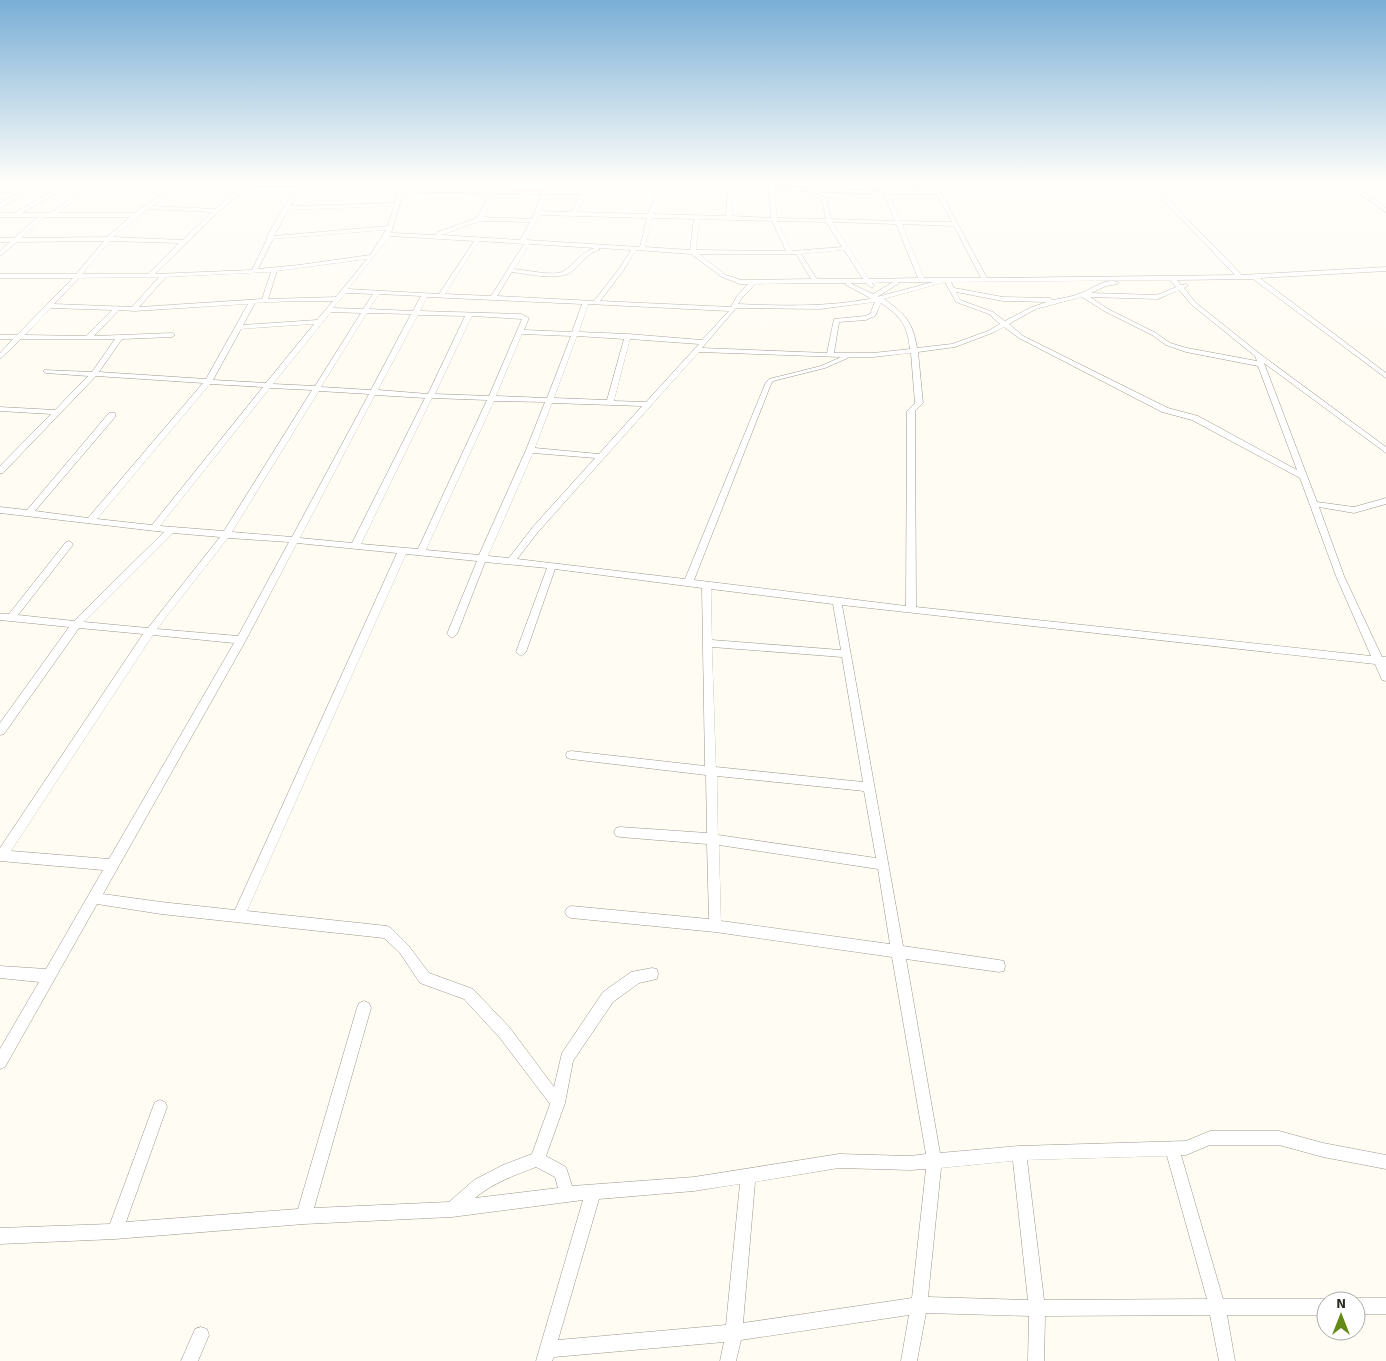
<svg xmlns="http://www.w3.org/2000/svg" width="1386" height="1361" font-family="Signika,sans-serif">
<rect width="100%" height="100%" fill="#fffcf3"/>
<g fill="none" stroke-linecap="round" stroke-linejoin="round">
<defs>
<g id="minor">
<path d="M39,180H45L26,193L0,208V204L17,193L0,192V188L22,190Z"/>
<path d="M66,180H183L168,195L152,206L215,209L250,180H256L246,188L298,187L304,180H309L304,187L397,185L399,180H403L402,187L403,190L431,188L466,189L471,180H475L471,190L543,191L551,180H555L549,191H583L590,180L663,181L664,180H668V182L728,184L729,180H732L734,181L733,185L769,186L768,180H773L774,186L882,191L873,180H878L887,191H920L913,180H917L926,191L935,190L929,180H934L987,278L1235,275L1144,180H1149L1242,275L1386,267V271L1260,278L1386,373V378L1253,279L1177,280L1181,285L1187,284V286L1184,288L1196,303L1260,354L1386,447V453L1264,363L1317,502L1354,507L1386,498V504L1354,513L1319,507L1344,576L1382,657H1386V681L1382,680L1375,664L842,605L903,946L999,960L1004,961L1005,966L1004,971L999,972L906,959L940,1153L1019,1146L1186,1141L1210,1131H1279L1323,1143L1386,1155V1169L1323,1157L1279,1145H1210L1186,1155H1181L1223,1299H1326L1331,1301H1326V1315H1227L1235,1361H1219L1210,1315L1045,1316L1044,1361H1028L1029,1316L926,1313L917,1361H901L909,1315L741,1340L736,1361H720L724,1342L554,1357L552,1361H536L583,1200L452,1217L304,1224L115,1239L0,1244V1228L110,1224L153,1107L155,1102L160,1100L165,1102L167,1107L126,1222L298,1209L357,1008L359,1003L364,1001L369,1003L371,1008L314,1208L449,1202L474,1180L503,1165L532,1154L550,1104L500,1038L464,999L420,983L400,953L384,938L161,914L97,904L5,1067L0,1069V1049L39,982L0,978V966L46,969L103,870L0,861V848L143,634L79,628L4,734L0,735V723L69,627L0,620V614H9L66,542L69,541L73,544L72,546L18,615L74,621L164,532L0,513V507L27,510L109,413H115V417L35,511L88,518L203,383L96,376L3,473H0V466L51,414L0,411V407L55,410L88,376L46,373L43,371L44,370L92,372L115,339H21L0,359V353L13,339H0V335H17L73,278H0V274H76L104,241L17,242L0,256V251L10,242H0V238H14L38,217H0V213H15L57,188ZM594,181L595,182L661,184L648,214L576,212ZM91,182L51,213H22L61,190L69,183ZM97,182H176L164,193L134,213H58ZM666,185L728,187L726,216L653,214ZM733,188L769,189L771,218L732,216ZM397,189L398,192L395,203L290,206L301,190ZM774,190L884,194L895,221L831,219L826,198L808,191L806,192V194L822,200L826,219L777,218ZM296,191L283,208L266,238L267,239L252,270L155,274L218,212L242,192ZM431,192L491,193L477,218L438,232L435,235L391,233L403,193ZM496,193L542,194L532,219L483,217ZM547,194H581L571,212L541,211ZM889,194H937L952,222L900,221ZM394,206L388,226L274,236L288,210ZM148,209L212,212L183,240L113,237ZM540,215L647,218L640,247L526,240ZM44,217H130L107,237L21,238ZM652,218L694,219L690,250L645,247ZM699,219L772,221L786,251L696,250ZM480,221L530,222L520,240L441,235ZM777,221L826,222L842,247L792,251ZM832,222L896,224L918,278L869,279ZM902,224L954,226L981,278H924ZM386,230L370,255L299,265L258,269L273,239ZM390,236L474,241L439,294L348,289ZM110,241L179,243L148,274H82ZM479,241L524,244L491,296L445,294ZM530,244L595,248C580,252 575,265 562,272C554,276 525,270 514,269ZM599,248L631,250L619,269L594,301L497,296L512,272C528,274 558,281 571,272C581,264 586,254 599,250ZM636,250L691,254L722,277L740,284H748L737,296L731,307L600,301L623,271ZM844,250L863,279H817L801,254ZM699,254H796L811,279L741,280L726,275ZM367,259L336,297L268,299L277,271ZM271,272L262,299L139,307L166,277ZM159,277L132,307L54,304L79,278ZM1170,280L1176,287L1157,295L1091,293L1106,286L1118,284L1119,283C1107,276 1093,289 1081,293C1072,297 1062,298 1053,300L1050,298L1003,297L954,288L951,282ZM893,282L873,294L850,283H866L871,288L874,286L872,283ZM899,282H933L877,297L898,284ZM945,282L956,302L989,314L1000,324L988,331L952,344L917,348C913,322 905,314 884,299ZM814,283H846V285L870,298L869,299C825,307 782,306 738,304L742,298L755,284ZM1179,290L1192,305L1255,356L1257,361L1187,348L1170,343L1156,333L1108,309L1090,297L1158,299ZM956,292L1003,301L1047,302L1032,307L1005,321L993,312L960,300ZM346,293L373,294L363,309L333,308ZM379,294L421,296L413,311L369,309ZM427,297L582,304L572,332L524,330L529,318L521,314L420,311ZM1082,297L1104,311L1152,335L1166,345L1186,352L1258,366L1297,470L1198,416L1168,408L1023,336L1009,324L1036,309ZM295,301H333L317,320L243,325L255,303ZM875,302L870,314L865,316L834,319L827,353L702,348L736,308L820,309ZM881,303C901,317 907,324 910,349L873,353H834L839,322L866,320L875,316ZM248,304L206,379L99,372L122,339L172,337L175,335L172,333L94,336L119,310L134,311ZM588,304L729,311L702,340L628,334L579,332ZM51,308L112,310L86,336L25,335ZM331,312L361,313L315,386L273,384ZM367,313L411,314L371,390L321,387ZM418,315L465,316L428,394L378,390ZM472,316L522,319L489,396L435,394ZM314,324L266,383L213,380L241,329ZM1004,327L1019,338L1162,412L1192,420L1300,478L1336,576L1371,656L916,607L915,411L923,403L918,352L955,347L992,333ZM522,334L571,336L547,398L496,396ZM577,336L624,339L607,400L554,398ZM630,339L699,344L646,402L614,401ZM699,352L841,357L821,366L769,379L766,382L685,579L517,559L538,532ZM911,353L915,403L907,411L906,606L694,580L771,384L773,381L825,368L850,357H873ZM210,384L263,387L152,525L97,519ZM270,388L312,390L224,531L160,526ZM319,391L369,394L292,537L232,532ZM375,395L425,398L352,543L300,538ZM432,398L487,400L418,549L361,544ZM494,401L545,402L526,450L479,555L426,550ZM552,403L642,406L599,454L535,448ZM533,453L595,458L532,528L509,558L488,556ZM173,533L220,537L148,628L84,622ZM228,538L289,542L238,636L157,629ZM297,543L397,553L235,910L161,902L103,894L246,640ZM406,554L477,561L447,634L452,638L457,634L485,562L547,568L516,652L521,656L526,652L555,569L702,588L705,766L571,751L567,752L566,755L567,758L571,759L706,775L707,833L620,827L616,828L614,832L616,836L620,837L707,844L709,919L571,906L567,908L565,912L567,916L571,918L715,932L892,957L926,1154L910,1156L839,1154L694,1177L572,1186L566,1167L546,1156L565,1103L573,1061L613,1002L639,983L657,979L658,974L657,969L652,968L631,972L603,992L562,1053L554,1087L510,1028L473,989L429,973L408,945L391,928L387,926L247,911ZM711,589L833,604L841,650L712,640ZM153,635L234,643L109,859L11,851ZM712,647L842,657L863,782L716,767ZM717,776L864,791L876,858L718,835ZM719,845L878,869L890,944L721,921ZM1167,1156L1207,1299L1044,1300L1027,1160ZM1013,1161L1028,1300L928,1297L941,1168ZM536,1167L555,1177L558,1188L475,1198C493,1183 515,1175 536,1167ZM839,1168L910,1170L926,1169L912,1298L743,1323L755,1182ZM740,1184L726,1325L558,1340L599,1199L694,1191Z"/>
<path d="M1341,180H1347L1386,208V212Z"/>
<path d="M1356,1298H1386V1314H1356V1301H1350Z"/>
<path d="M201,1327L207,1329L209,1335L198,1361H181L195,1329Z"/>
</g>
</defs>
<!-- minor casing -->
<use href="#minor" stroke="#9a978c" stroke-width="1"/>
<!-- minor -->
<use href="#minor" fill="#fff" fill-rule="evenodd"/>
</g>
<!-- sky -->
<linearGradient id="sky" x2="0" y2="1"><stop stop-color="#79aed6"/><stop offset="0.49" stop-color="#fffefa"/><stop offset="1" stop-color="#fffefa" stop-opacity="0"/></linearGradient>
<rect width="1386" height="370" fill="url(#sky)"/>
<!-- north arrow -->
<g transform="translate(1341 1316)"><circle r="24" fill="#ffffff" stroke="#ababa9"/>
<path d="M0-4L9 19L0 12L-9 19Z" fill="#638a14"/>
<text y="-8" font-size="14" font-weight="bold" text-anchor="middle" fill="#2d2c28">N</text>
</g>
</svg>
